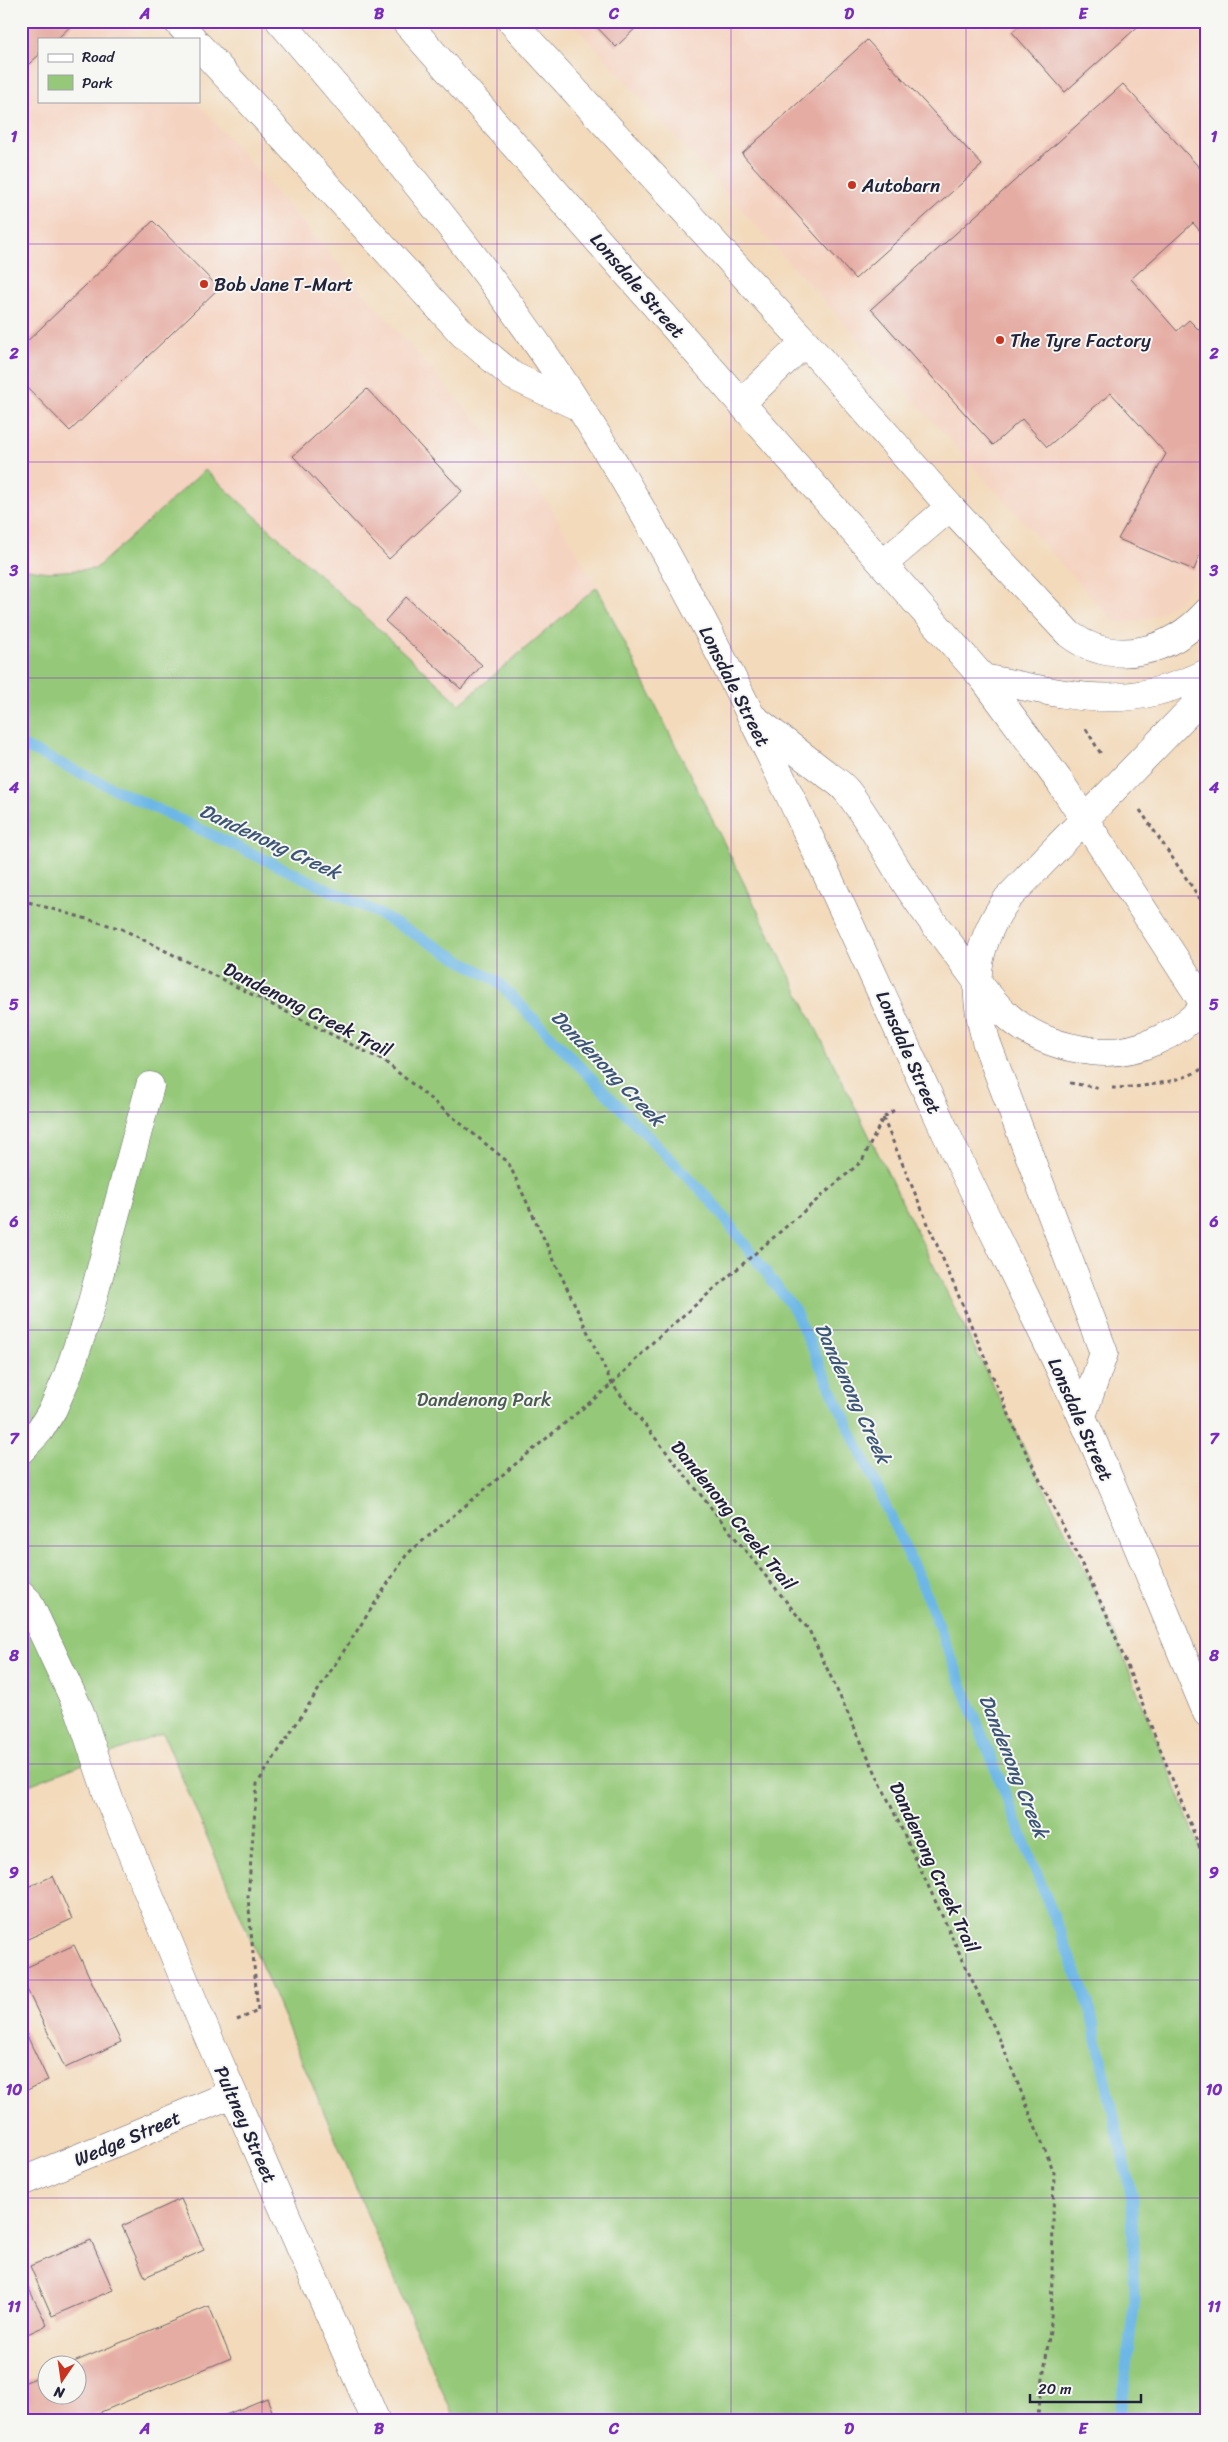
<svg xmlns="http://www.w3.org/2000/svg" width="1228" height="2442" font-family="Sriracha,sans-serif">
<rect width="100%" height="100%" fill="#f6f6f2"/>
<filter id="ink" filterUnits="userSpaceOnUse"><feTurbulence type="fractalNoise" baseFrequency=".02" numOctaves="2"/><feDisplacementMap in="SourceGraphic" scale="10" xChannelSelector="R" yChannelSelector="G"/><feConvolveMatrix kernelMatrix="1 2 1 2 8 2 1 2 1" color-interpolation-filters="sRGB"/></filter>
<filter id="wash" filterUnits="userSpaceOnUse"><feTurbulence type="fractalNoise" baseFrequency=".0096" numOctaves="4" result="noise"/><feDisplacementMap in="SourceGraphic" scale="20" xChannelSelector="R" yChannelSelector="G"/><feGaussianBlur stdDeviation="1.12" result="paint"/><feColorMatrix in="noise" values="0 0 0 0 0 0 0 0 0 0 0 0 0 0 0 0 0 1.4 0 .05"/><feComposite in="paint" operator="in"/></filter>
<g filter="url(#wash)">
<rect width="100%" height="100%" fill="#f3dabb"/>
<!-- built -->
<g fill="#f5d3c1">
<path d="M21,21H126L142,39H39V101H196L548,503L597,587L460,704L205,470L95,569L48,572L21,568Z"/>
<path d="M571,21H1207V546L1197,572L1182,598L1158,614L1137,622L1115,623Z"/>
</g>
<!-- green -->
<path fill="#95c979" stroke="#5c765a" d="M205,470L460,704L597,587L1106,1613L1207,1866V2421H455L163,1733L21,1788V568L48,572L95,569Z"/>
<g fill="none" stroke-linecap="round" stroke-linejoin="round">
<!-- stream -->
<path stroke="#6db7e6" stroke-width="11" d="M21,745L372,910L497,981L712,1202L794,1309L925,1591L1090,2008L1132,2199L1134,2306L1119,2421"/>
</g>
<g id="blocks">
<!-- building -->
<g fill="#e5aca3">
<path d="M21,21H76L57,39H39V55L21,71Z"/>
<path d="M591,21H643L616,47Z"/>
<path d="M1025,21H1144L1065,92L1012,32Z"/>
<path d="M867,40L982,165L855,279L742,154Z"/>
<path d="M1123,84L1207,176V239L1193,223L1131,279L1177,331L1189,320L1207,338V535L1194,570L1118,539L1166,454L1111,393L1047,447L1022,419L993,445L871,309Z"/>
<path d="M153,221L219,288L70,431L21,381V347Z"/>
<path d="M367,389L462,491L389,559L293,456Z"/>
<path d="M406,597L482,665L461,689L385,621Z"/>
<path d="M53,1876L72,1919L21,1942V1890Z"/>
<path d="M74,1945L121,2042L65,2068L21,1977V1970Z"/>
<path d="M21,2023L48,2080L21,2093Z"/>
<path d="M181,2199L204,2250L145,2277L122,2226Z"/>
<path d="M91,2240L113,2290L52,2316L30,2266Z"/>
<path d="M24,2279L47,2325L21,2337V2280Z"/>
<path d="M209,2306L231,2358L79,2421H21V2384L48,2373V2394H78V2364H69Z"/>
<path d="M267,2398L276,2421H211Z"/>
</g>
</g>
</g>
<g filter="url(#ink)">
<use href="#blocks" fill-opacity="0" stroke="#6b6268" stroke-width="1"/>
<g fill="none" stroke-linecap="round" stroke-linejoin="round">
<defs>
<g id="minor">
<path d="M177,21L193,39"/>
<path d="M511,21L805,342L950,507L1069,634C1114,668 1171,652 1207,612"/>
<path d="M199,46L463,334L513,376L579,407"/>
<path d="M742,402L805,342"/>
<path d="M883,564L950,507"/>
<path d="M21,1450L40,1430L53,1409L67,1377L89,1313L150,1086"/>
<path d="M21,1594L28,1601L80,1712L109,1799L207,2034L376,2421"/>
<path d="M21,2182L232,2094"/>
</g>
<g id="highway">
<path d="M280,21C382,139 482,259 568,389C717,618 824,871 939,1118C985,1218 1037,1316 1082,1417C1126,1514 1165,1614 1207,1713"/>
<path d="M405,21L983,678L1060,782L1207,1008"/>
<path d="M983,678C1071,695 1121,714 1207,673"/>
<path d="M755,719C777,736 799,753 821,770C829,776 841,783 847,791C867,816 883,847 900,874C917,902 937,928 957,954C997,1009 1019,1042 1092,1051C1135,1057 1177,1035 1207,1005"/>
<path d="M1082,1416L1104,1353L986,1041C971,986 974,945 1008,898L1207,693"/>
</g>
</defs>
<!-- minor casing -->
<use href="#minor" stroke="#6b6268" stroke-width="29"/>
<!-- highway casing -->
<use href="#highway" stroke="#6b6268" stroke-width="29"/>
<!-- path -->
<g stroke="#6b6268" stroke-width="3" stroke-dasharray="4 4" stroke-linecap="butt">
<path d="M1086,729L1101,754"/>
<path d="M1140,810L1207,909"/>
<path d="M21,900L122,929L384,1061L508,1162L612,1384L809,1630L1000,2040L1054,2172L1051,2323L1037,2421"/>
<path d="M1070,1083L1101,1088"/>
<path d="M1112,1088C1135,1088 1192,1082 1207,1064"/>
<path d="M883,1118L1019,1438L1106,1613L1207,1866"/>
<path d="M237,2020L258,2011L248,1897L257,1784L407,1554L612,1384L656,1339L862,1161L883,1118L897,1108"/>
</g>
<!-- minor -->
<use href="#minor" stroke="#fff" stroke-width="28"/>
<!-- highway -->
<use href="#highway" stroke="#fff" stroke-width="28"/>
</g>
</g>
<!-- grid -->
<path fill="none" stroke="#7b2cbf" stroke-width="1" stroke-opacity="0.55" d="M262,21V2421M497,21V2421M731,21V2421M966,21V2421M21,244H1207M21,462H1207M21,678H1207M21,896H1207M21,1112H1207M21,1330H1207M21,1546H1207M21,1764H1207M21,1980H1207M21,2198H1207"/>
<!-- markers -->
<g fill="#c8321e" stroke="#f6f6f2" stroke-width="2">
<circle cx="852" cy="185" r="5"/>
<circle cx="204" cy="284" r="5"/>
<circle cx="1000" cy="340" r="5"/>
</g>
<g text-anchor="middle" stroke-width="4" stroke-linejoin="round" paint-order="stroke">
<!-- poi labels -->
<g font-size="19" fill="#22223b" stroke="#f6f6f2" text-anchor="start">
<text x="862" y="192">Autobarn</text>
<text x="214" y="291">Bob Jane T-Mart</text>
<text x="1010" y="347">The Tyre Factory</text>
</g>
<!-- street labels -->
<g font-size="19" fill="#22223b" stroke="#f6f6f2">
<text transform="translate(638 285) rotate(49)" y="7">Lonsdale Street</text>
<text transform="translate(735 686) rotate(63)" y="7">Lonsdale Street</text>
<text transform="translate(308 1009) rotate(27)" y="7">Dandenong Creek Trail</text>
<text transform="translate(909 1052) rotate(66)" y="7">Lonsdale Street</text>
<text transform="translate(1081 1419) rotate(66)" y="7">Lonsdale Street</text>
<text transform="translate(734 1515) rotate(51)" y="7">Dandenong Creek Trail</text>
<text transform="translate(935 1867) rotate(65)" y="7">Dandenong Creek Trail</text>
<text transform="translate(246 2124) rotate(66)" y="7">Pultney Street</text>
<text transform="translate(127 2138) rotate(-23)" y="7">Wedge Street</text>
</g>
<!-- park labels -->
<g font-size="19" fill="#4a5c51" stroke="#f6f6f2">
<text x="484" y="1406">Dandenong Park</text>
</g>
<!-- water labels -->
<g font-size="20" font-style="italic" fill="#3c5677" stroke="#f6f6f2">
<text transform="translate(270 841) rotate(25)" y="7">Dandenong Creek</text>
<text transform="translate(608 1068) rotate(46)" y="7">Dandenong Creek</text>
<text transform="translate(853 1393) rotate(65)" y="7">Dandenong Creek</text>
<text transform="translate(1014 1766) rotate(68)" y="7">Dandenong Creek</text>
</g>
</g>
<!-- margin -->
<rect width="1228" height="2442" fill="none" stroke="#f6f6f2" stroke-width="55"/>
<!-- legend -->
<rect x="38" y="38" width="162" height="65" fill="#f6f6f2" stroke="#a1a1a9"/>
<rect x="48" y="54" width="25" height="8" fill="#ffffff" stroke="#a1a1a9"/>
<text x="82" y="62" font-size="15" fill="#22223b">Road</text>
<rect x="48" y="75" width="25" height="15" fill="#95c979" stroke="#a1a1a9"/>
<text x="82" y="88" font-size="15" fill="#22223b">Park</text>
<!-- north arrow -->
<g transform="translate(62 2380) rotate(193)"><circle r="24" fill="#f6f6f2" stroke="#a1a1a9"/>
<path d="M0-4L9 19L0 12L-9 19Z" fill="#c8321e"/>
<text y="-8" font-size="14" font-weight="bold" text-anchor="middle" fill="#22223b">N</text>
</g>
<!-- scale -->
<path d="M1030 2394v8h111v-8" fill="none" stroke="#22223b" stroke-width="2.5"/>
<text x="1038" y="2394" font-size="15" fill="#22223b" stroke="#f6f6f2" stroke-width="4" paint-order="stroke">20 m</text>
<rect x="28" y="28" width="1172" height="2386" fill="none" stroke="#7b2cbf" stroke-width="2"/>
<g font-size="16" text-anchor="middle" font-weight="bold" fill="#7b2cbf">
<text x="145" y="19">A</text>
<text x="379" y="19">B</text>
<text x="614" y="19">C</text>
<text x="849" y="19">D</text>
<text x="1083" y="19">E</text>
<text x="14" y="142">1</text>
<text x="1214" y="142">1</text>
<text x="14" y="359">2</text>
<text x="1214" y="359">2</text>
<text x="14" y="576">3</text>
<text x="1214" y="576">3</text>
<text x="14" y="793">4</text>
<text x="1214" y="793">4</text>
<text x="14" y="1010">5</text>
<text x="1214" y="1010">5</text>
<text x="14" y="1227">6</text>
<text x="1214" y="1227">6</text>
<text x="14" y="1444">7</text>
<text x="1214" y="1444">7</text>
<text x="14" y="1661">8</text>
<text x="1214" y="1661">8</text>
<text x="14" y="1878">9</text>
<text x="1214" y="1878">9</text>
<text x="14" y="2095">10</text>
<text x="1214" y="2095">10</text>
<text x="14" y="2312">11</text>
<text x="1214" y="2312">11</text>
<text x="145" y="2434">A</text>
<text x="379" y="2434">B</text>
<text x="614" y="2434">C</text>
<text x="849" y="2434">D</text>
<text x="1083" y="2434">E</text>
</g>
</svg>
